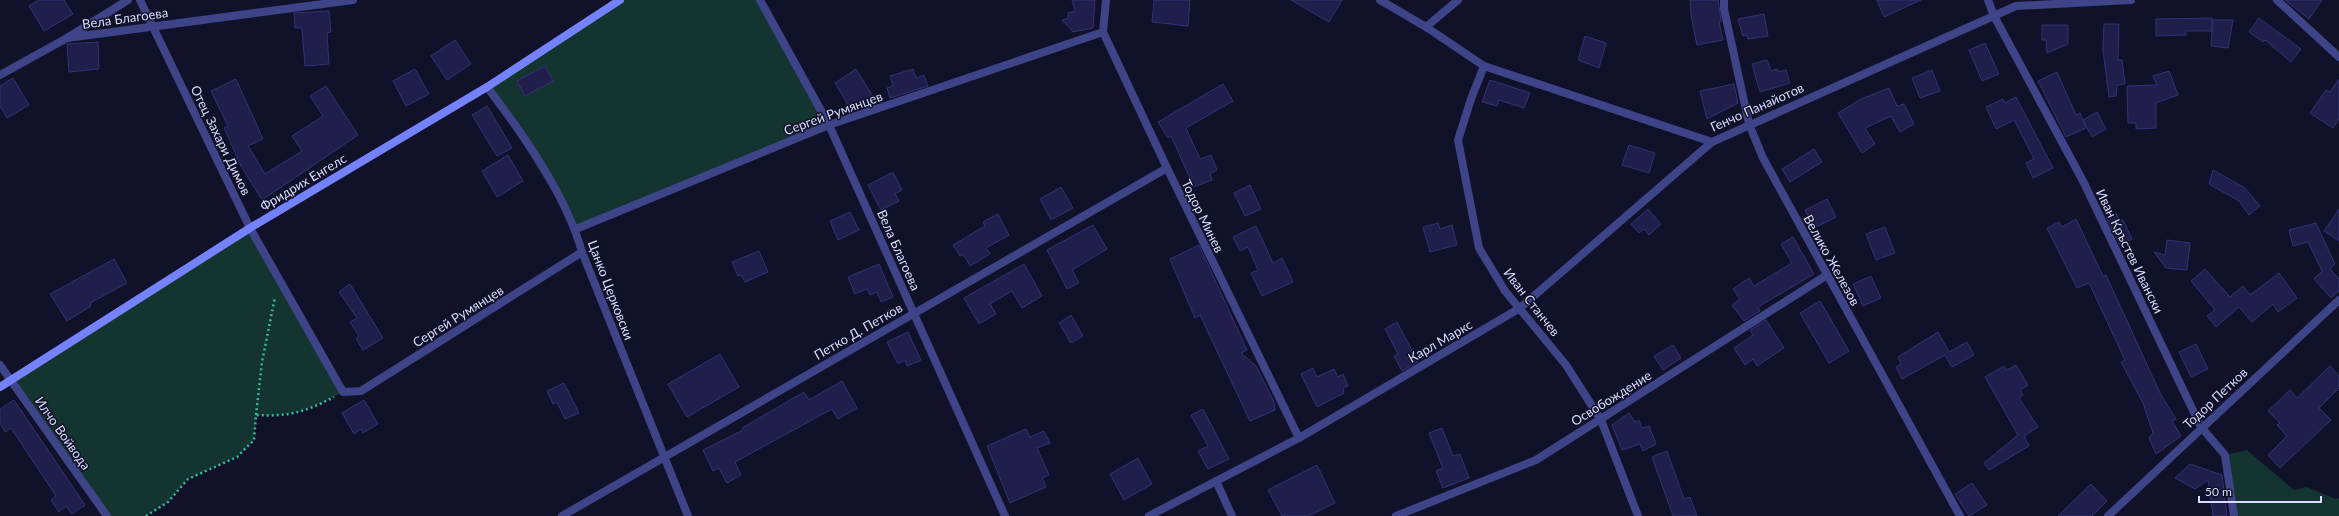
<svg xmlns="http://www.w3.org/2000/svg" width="2339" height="516" font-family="Lato,sans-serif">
<rect width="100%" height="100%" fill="#12112a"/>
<!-- green -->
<g fill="#14342f">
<path d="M620,0H760L829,125L576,229L487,87Z"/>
<path d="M250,228L343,392C311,409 294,417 256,415L254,440L237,457L188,479L168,502L146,516H107L10,380Z"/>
<path d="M2247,450L2294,490L2307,487L2336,499L2339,498V516H2234L2225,455Z"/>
</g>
<!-- building -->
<g fill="#211e4b" stroke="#353077">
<path d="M39,0H64L73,14L44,31L29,6Z"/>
<path d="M1072,0H1095L1093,28L1073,32L1062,20L1068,18V13L1075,11Z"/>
<path d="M1154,0H1190L1188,26L1152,22Z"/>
<path d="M1291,0H1342L1329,22Z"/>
<path d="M1690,0H1718L1721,21L1719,22L1723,40L1697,45L1691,16Z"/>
<path d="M1877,0H1921L1884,17Z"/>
<path d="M2285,0H2322L2309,19Z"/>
<path d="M329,11L331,32L327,33L329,64L305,66L302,28H295L294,13Z"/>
<path d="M1764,14L1768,36L1748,39L1747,35L1743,36L1738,19Z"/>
<path d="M2212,18V31H2185L2186,35L2156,36V19Z"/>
<path d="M2259,18L2301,49L2291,62L2265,40L2263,42L2249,32Z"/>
<path d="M2213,20H2233L2228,48L2211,46Z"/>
<path d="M2104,24H2119L2118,60H2122L2125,84L2117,85L2116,96L2109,97L2103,50Z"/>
<path d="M2042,25H2068V44L2047,53L2046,40H2042Z"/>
<path d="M1585,36L1606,43L1599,68L1578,60Z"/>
<path d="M455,40L471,64L447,80L431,56Z"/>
<path d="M98,42L99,69L69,72L67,44Z"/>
<path d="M1985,43L1999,74L1982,81L1969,50Z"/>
<path d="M1767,60L1771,71L1777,69L1778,72L1786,70L1790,83L1760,92L1752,64Z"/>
<path d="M545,66L553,81L525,96L517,81Z"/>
<path d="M415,69L429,94L406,106L393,81Z"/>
<path d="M856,69L875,100L862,108L860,105L851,110L835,83Z"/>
<path d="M913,69L916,78L924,75L928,86L890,98L887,88L893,86L890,76Z"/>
<path d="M1932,70L1940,91L1920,98L1912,78Z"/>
<path d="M2169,71L2178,95L2156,103V128L2136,129V123H2128L2127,86L2157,85L2153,76Z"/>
<path d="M2057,72L2076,115L2080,113L2086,128L2066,137L2038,81Z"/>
<path d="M13,78L29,105L7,118L0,106V86Z"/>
<path d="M236,79L263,139L248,146L265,174L302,151L292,136L323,116L310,96L326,86L358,135L262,200L241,166L224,128L228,126L211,91Z"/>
<path d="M2339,79V119L2333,128L2310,113L2326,90L2330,92Z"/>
<path d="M1490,80L1530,93L1524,108L1499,100L1497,106L1482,102Z"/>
<path d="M1223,84L1233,101L1186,128L1200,159L1211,155L1217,170L1210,174L1212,180L1194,187L1171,136L1168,138L1158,122Z"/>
<path d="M1734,84L1738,103L1707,119L1700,91Z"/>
<path d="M1889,88L1897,106L1904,104L1914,124L1900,132L1891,116L1865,128L1875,144L1862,153L1838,113L1861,99Z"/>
<path d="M2016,97L2053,168L2033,178L2026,163L2034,159L2014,120L1996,129L1986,107L2003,99L2005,103Z"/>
<path d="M487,106L512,148L497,156L472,115Z"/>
<path d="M2097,112L2106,129L2092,137L2083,120Z"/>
<path d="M1629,145L1655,153L1649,173L1622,165Z"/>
<path d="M1814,149L1822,162L1790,182L1782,169Z"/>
<path d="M508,155L523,181L497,197L482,171Z"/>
<path d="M2213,170L2245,188L2260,206L2249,215L2239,201L2209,184Z"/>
<path d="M893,172L902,190L895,194L899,201L881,210L868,185Z"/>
<path d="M1250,185L1261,209L1245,216L1234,193Z"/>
<path d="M1061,187L1073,208L1051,220L1040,199Z"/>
<path d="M1827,199L1836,217L1814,228L1805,210Z"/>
<path d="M1648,209L1661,224L1649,235L1644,229L1639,233L1631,224Z"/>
<path d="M2339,209V241L2324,231Z"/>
<path d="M850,212L859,230L838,240L830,221Z"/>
<path d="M2116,213L2120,221L2123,220L2132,239L2120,245L2106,217Z"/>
<path d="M998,214L1009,235L986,248L990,254L970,266L963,254L960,256L953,245L985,226L983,222Z"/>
<path d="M2076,219L2103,276L2106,275L2161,395L2176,419L2172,421L2181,436L2156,454L2149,438L2153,433L2143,403L2121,362L2125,360L2089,283L2077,288L2047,228L2059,222L2062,227Z"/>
<path d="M1438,223L1440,229L1452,225L1457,245L1430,252L1423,227Z"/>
<path d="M2316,223L2335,264L2330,269L2339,279V291L2331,298L2314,279L2322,271L2308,242L2293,246L2289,230Z"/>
<path d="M1093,225L1107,249L1072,270L1079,283L1067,289L1047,250Z"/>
<path d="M1256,226L1273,263L1282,258L1293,282L1262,296L1251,273L1258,270L1248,247L1240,251L1233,237Z"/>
<path d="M1885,227L1895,253L1876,260L1866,234Z"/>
<path d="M1793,237L1814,274L1758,307L1760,311L1744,321L1732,305L1740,299L1733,289L1749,278L1754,286L1792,263L1781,244Z"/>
<path d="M2167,240L2190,243L2187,270L2166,268L2154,252L2165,255Z"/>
<path d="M1199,245L1247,350L1241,353L1256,366L1274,402L1275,410L1250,421L1200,315L1195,318L1170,259Z"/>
<path d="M759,251L768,272L745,282L741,275L738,276L732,262Z"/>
<path d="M114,259L127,283L90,303L91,306L67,321L50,294Z"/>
<path d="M879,264L893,297L881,302L877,292L870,295L867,289L855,294L848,277Z"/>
<path d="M1024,264L1042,296L1022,308L1012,291L990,304L996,314L979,324L964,298Z"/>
<path d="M2205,269L2230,297L2243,286L2250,295L2279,273L2297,298L2278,312L2273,304L2252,322L2239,307L2216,327L2207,316L2215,310L2191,281Z"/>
<path d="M1871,276L1881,298L1863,306L1853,284Z"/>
<path d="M350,284L383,338L363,350L356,339L359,336L350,322L357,318L339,292Z"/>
<path d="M1820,301L1849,351L1829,363L1800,313Z"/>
<path d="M1071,315L1083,336L1071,343L1059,323Z"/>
<path d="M1766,320L1784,348L1757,366L1753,359L1745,365L1734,348L1753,335L1750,330Z"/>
<path d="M1397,322L1418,362L1402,371L1394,356L1398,354L1385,329Z"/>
<path d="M908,332L921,360L907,366L905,360L898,364L887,342Z"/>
<path d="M1938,332L1949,352L1967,342L1974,355L1952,367L1945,355L1902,379L1896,367L1901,364L1898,357Z"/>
<path d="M2196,344L2208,369L2191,377L2179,352Z"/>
<path d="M1673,345L1681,358L1663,370L1654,356Z"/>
<path d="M720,354L739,387L687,417L668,384Z"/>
<path d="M2016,365L2028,385L2020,390L2023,395L2019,398L2038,427L2024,436L2029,446L1989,470L1984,463L2018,435L1985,377L2004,366L2007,370Z"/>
<path d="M2330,366L2339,376V388L2319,408L2331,420L2280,468L2268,455L2287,436L2277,425L2280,423L2268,411L2290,390L2297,398Z"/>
<path d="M1313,368L1317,377L1334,369L1338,377L1343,374L1348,386L1343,388L1344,393L1317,407L1301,374Z"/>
<path d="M842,381L857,408L838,419L832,409L735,462L741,475L727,483L719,468L713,471L703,450L743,430L742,428L804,392L809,400Z"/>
<path d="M564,383L579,413L565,419L557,402L553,404L547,391Z"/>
<path d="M14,400L85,505L72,514L66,506L59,512L51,500L56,496L11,428L5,432L0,423V409Z"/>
<path d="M364,400L378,424L363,433L361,429L354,434L342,413Z"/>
<path d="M1203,409L1229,459L1208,469L1198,451L1208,446L1191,415Z"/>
<path d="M1629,413L1635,422L1639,420L1642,428L1649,426L1656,444L1643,451L1640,444L1622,450L1612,425Z"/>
<path d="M1442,428L1453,456L1460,454L1469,478L1443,488L1436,471L1443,468L1429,433Z"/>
<path d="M1026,429L1030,437L1044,431L1050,443L1037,448L1049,475L1042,478L1046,487L1010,503L987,446Z"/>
<path d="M1667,451L1684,499L1690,497L1697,516H1673L1652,457Z"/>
<path d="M1138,458L1152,484L1124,500L1110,474Z"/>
<path d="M2190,464L2222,475L2227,516H2213L2208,480L2195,489L2175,478Z"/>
<path d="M1317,465L1335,503L1308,516H1282L1268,490Z"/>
<path d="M1972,483L1987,505L1969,516L1955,494Z"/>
<path d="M2091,484L2107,501L2092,516H2058Z"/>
</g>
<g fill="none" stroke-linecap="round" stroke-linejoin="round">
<!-- path -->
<g stroke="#33bba2" stroke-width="2.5" stroke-dasharray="2 3" stroke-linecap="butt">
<path d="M256,415L262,362L275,297"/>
<path d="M146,516L168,502L188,479L237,457L254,440L256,415C289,417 305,412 334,397"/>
</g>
<!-- street -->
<g stroke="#3d4488" stroke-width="8">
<path d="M140,0L250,228L343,392L361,391L582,252"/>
<path d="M760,0L829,125L1005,516"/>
<path d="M1106,0L1103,32L1167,168L1299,438"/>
<path d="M1380,0L1426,27L1484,66L1712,142"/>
<path d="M1724,0V9L1749,124L1763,158L1960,516"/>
<path d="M1988,0L1994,16L2083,181L2201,427L2225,455L2234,516"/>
<path d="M2277,0L2339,57"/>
<path d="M1426,27L1458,0"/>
<path d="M67,38L353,0"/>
<path d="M1484,66L1471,99L1458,140L1479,248L1505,291L1566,365L1601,420L1638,516"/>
<path d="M0,75L67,38L128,0"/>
<path d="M487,87C523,134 566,195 582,252L688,516"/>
<path d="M576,229L829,125L1103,32"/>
<path d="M0,365L107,516"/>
<path d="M1216,481L1232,516"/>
<path d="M562,516L1167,168"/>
<path d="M1149,516L1299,438L1520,308L1712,142L2016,6L2131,0"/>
<path d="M1396,516L1536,460L1827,275"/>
<path d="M2108,516L2339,300"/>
</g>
<!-- secondary -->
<path stroke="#7482fd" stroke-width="8" d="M0,387L250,228L487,87L620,0"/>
</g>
<g text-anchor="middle" stroke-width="3" stroke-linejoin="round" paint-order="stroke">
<!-- street labels -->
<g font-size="13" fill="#dbdcfe" stroke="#12112a">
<text transform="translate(125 18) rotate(-8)" y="5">Вела Благоева</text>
<text transform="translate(1757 107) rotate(-24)" y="5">Генчо Панайотов</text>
<text transform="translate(833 113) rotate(-20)" y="5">Сергей Румянцев</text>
<text transform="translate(221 140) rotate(64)" y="5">Отец Захари Димов</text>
<text transform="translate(303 182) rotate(-31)" y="5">Фридрих Енгелс</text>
<text transform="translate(1203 216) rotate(64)" y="5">Тодор Минев</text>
<text transform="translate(899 250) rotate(66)" y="5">Вела Благоева</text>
<text transform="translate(2130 251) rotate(64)" y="5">Иван Кръстев Ивански</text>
<text transform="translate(1832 260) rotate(61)" y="5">Велико Железов</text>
<text transform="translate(611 290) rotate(69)" y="5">Цанко Церковски</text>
<text transform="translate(1532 302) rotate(52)" y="5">Иван Станчев</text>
<text transform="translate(458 316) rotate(-32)" y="5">Сергей Румянцев</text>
<text transform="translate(858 331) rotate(-30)" y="5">Петко Д. Петков</text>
<text transform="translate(1440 341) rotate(-30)" y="5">Карл Маркс</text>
<text transform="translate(1611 398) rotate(-32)" y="5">Освобождение</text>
<text transform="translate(2215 398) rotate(-43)" y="5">Тодор Петков</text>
<text transform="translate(63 433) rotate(55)" y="5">Илчо Войвода</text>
</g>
</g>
<!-- scale -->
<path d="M2199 496v6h122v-6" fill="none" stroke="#dbdcfe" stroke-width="2"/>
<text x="2205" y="496" font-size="12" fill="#dbdcfe" stroke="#12112a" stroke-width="3" paint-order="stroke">50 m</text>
</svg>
